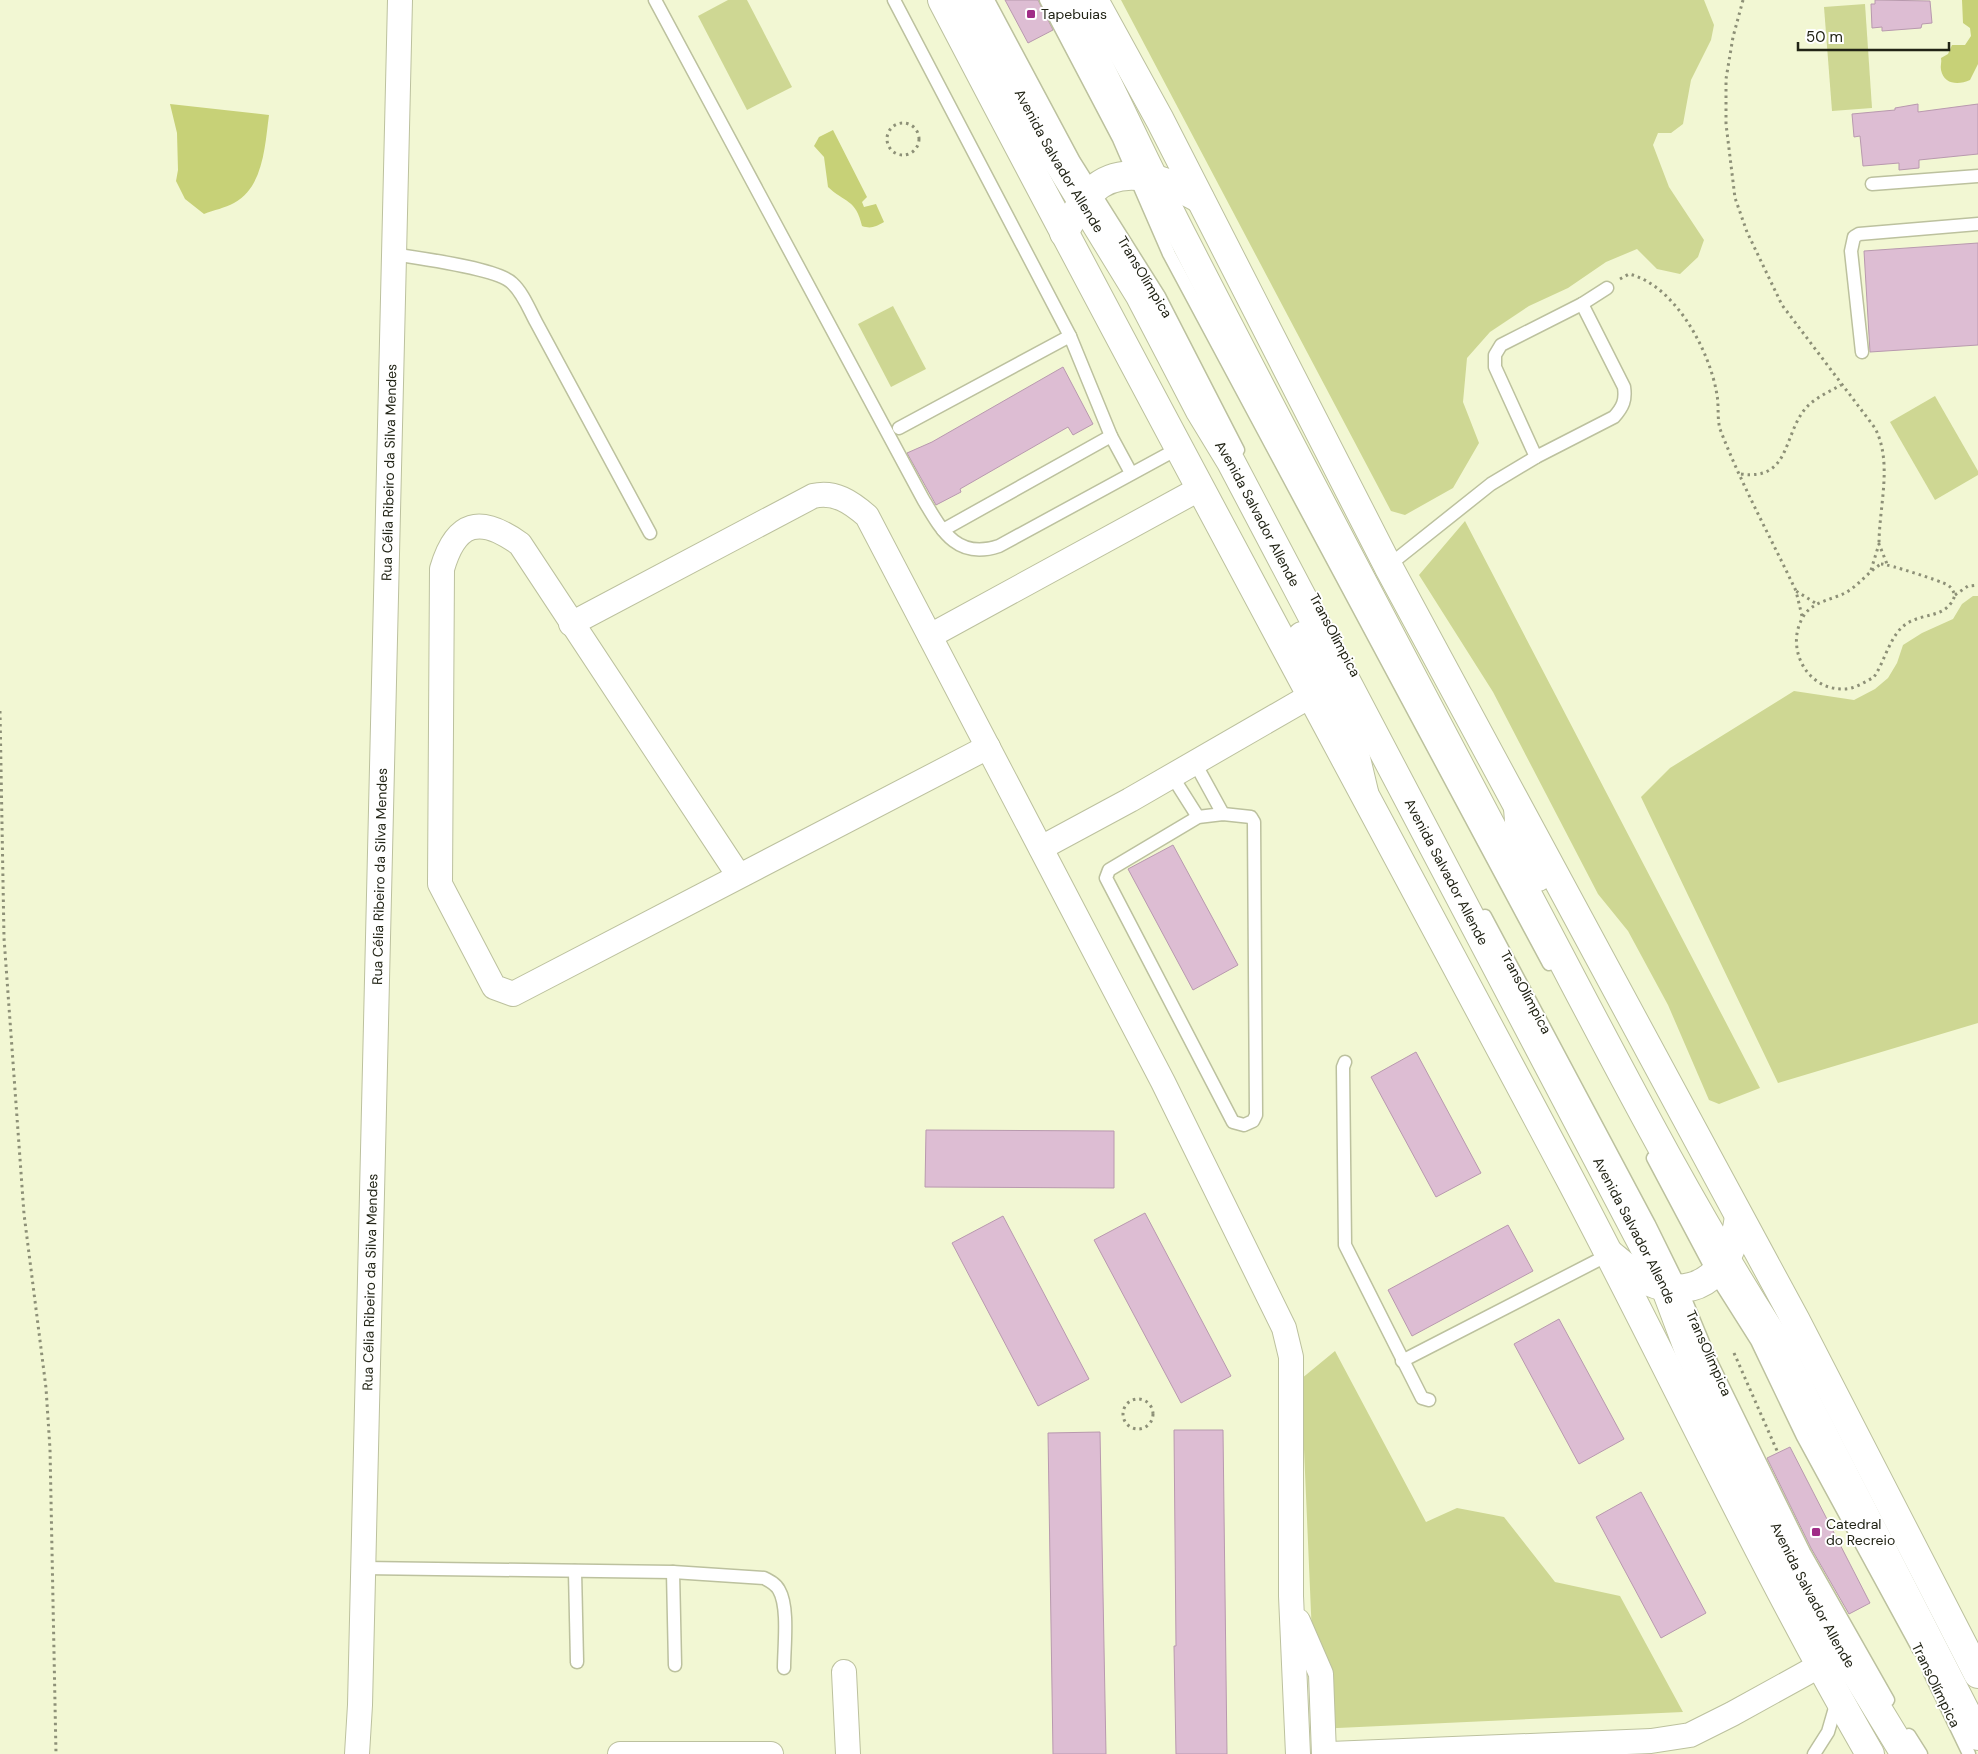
<svg xmlns="http://www.w3.org/2000/svg" width="1978" height="1754" font-family="'DM Sans',sans-serif">
<rect width="100%" height="100%" fill="#f2f7d3"/>
<!-- green -->
<g fill="#ced793">
<path d="M728,0H747L792,87L747,110L698,16Z"/>
<path d="M1121,0H1704L1714,25L1711,40L1691,80L1683,124L1671,133H1658L1653,145L1669,187L1704,240L1698,257L1680,274L1657,269L1637,249L1606,262L1568,288L1529,306L1490,332L1467,358L1463,402L1479,443L1453,488L1405,515L1391,511Z"/>
<path d="M1865,4L1872,108L1832,111L1824,7Z"/>
<path d="M893,306L926,369L891,387L858,324Z"/>
<path d="M1935,396L1978,471V475L1935,500L1890,422Z"/>
<path d="M1465,521L1760,1088L1719,1104L1709,1100L1668,1005L1628,931L1598,894L1493,692L1419,575Z"/>
<path d="M1973,596H1978V1023L1778,1083L1641,797L1670,768L1794,691L1854,700L1875,689L1888,678L1897,663L1903,645L1922,633L1953,619L1962,604Z"/>
<path d="M1335,1351L1426,1522L1457,1508L1504,1517L1555,1582L1620,1596L1683,1712L1316,1729L1301,1379Z"/>
</g>
<!-- water -->
<g fill="#c7d177">
<path d="M1962,0H1978V64L1970,80C1959,85 1944,85 1941,70C1940,66 1942,62 1941,58L1948,54L1952,45H1965L1971,36L1970,28L1963,23Z"/>
<path d="M170,104L269,115C265,144 264,187 234,203C225,208 214,210 204,214L185,199L176,181L178,170L177,133Z"/>
<path d="M833,130L867,197L862,202L864,207L876,204L884,222C875,227 871,229 862,226C856,199 845,203 828,187L824,157L814,146L819,137Z"/>
</g>
<!-- building -->
<g fill="#ddbdd3" stroke="#b899ae">
<path d="M1005,0H1038L1053,30L1028,43Z"/>
<path d="M1875,0L1930,1L1932,23L1922,24L1921,28L1882,31V27L1872,28L1871,4H1875Z"/>
<path d="M1918,104V112L1978,104V154L1919,160V168L1899,170V163L1863,166L1860,136L1854,137L1852,114L1895,110V108Z"/>
<path d="M1978,243V345L1870,352L1864,251Z"/>
<path d="M1063,367L1093,424L1073,435L1068,427L960,489L961,492L936,505L907,453L932,442Z"/>
<path d="M1173,845L1238,965L1193,990L1128,869Z"/>
<path d="M1416,1052L1481,1173L1436,1197L1371,1077Z"/>
<path d="M926,1130L1114,1131V1188L925,1187Z"/>
<path d="M1145,1213L1231,1376L1181,1403L1094,1240Z"/>
<path d="M1003,1216L1089,1379L1038,1406L952,1243Z"/>
<path d="M1508,1225L1533,1271L1412,1336L1388,1290Z"/>
<path d="M1559,1319L1624,1439L1579,1464L1514,1344Z"/>
<path d="M1174,1430H1223L1227,1754H1176L1174,1646H1176Z"/>
<path d="M1100,1432L1106,1754H1053L1048,1433Z"/>
<path d="M1790,1447L1870,1603L1849,1614L1811,1548L1767,1458Z"/>
<path d="M1641,1492L1706,1613L1661,1638L1596,1517Z"/>
</g>
<g fill="none" stroke-linecap="round" stroke-linejoin="round">
<defs>
<g id="lane">
<path d="M655,0L923,499C942,531 957,560 999,546L1179,448"/>
<path d="M894,0L1070,336L1111,436L1131,473"/>
<path d="M988,0L1074,161L1159,296L1238,450"/>
<path d="M1046,0L1119,139L1169,254L1549,964"/>
<path d="M1872,184L1978,176"/>
<path d="M393,254C417,258 497,268 512,283C523,293 529,309 536,322L650,533"/>
<path d="M1862,352L1851,251L1854,237L1859,234L1978,224"/>
<path d="M899,428L1070,336"/>
<path d="M1536,457L1495,367V355L1501,345L1582,304L1607,288"/>
<path d="M943,530L1111,436"/>
<path d="M1388,566L1491,484L1536,457L1614,417C1623,407 1626,400 1624,387L1582,304"/>
<path d="M1195,763L1223,814"/>
<path d="M1172,776L1198,817"/>
<path d="M1223,814L1251,817L1254,822L1256,1115L1253,1121L1244,1125L1233,1122L1106,878L1109,870L1198,817Z"/>
<path d="M1485,916L1649,1224L1681,1289L1712,1364L1804,1552L1888,1700"/>
<path d="M1345,1062L1343,1067L1345,1245L1422,1398L1429,1400"/>
<path d="M1653,1158L1714,1273L1757,1341L1803,1437L1919,1650"/>
<path d="M1402,1361L1610,1254"/>
<path d="M363,1568L673,1572L764,1578C770,1581 776,1584 779,1590C789,1607 784,1647 784,1668"/>
<path d="M575,1571L577,1662"/>
<path d="M673,1572L675,1665"/>
<path d="M1930,1673L1969,1754"/>
<path d="M1909,1735L1921,1754"/>
<path d="M1814,1754L1828,1732L1837,1701"/>
</g>
<g id="street">
<path d="M571,624L813,496C835,491 851,502 867,516L1163,1082L1284,1328L1291,1357V1596L1298,1754"/>
<path d="M930,636L1201,488"/>
<path d="M1041,848L1130,800L1312,695"/>
<path d="M739,876L520,544C480,515 456,521 442,569L440,884L494,987L513,994L988,747"/>
<path d="M1298,1621L1321,1674L1324,1754"/>
<path d="M844,1672L848,1754"/>
<path id="s1" d="M357,1754L360,1705L400,0"/>
<path d="M620,1754H771"/>
<path d="M1330,1754L1651,1741L1690,1735L1732,1714L1819,1666"/>
</g>
<g id="primary">
<path d="M942,0C1148,395 1361,786 1570,1179C1671,1370 1762,1567 1870,1754"/>
<path d="M1094,0L1160,120L1388,566L1796,1321L1978,1674"/>
</g>
<g id="highway">
<path id="s2" d="M970,0L1053,154L1140,296L1200,411L1231,462L1665,1287L1689,1351L1800,1574L1838,1644L1905,1754"/>
<path d="M1066,0C1108,81 1145,164 1187,245C1300,465 1416,684 1532,903C1609,1048 1683,1195 1772,1334L1978,1736"/>
<path d="M1064,233C1072,219 1080,203 1092,191C1123,161 1169,181 1200,199"/>
<path d="M1302,636L1355,754L1364,792"/>
<path d="M1518,808L1520,834L1538,877"/>
<path d="M1610,1254C1621,1263 1634,1275 1647,1281C1701,1305 1732,1267 1739,1217"/>
</g>
</defs>
<!-- lane casing -->
<use href="#lane" stroke="#bcc19e" stroke-width="15"/>
<!-- street casing -->
<use href="#street" stroke="#bcc19e" stroke-width="26"/>
<!-- primary casing -->
<use href="#primary" stroke="#bcc19e" stroke-width="30"/>
<!-- highway casing -->
<use href="#highway" stroke="#bcc19e" stroke-width="30"/>
<!-- path -->
<g stroke="#8d9077" stroke-width="3" stroke-dasharray="2.5 4" stroke-linecap="butt">
<path d="M1743,0L1733,37L1726,79V124L1735,198L1747,232L1782,305L1875,428C1893,463 1879,506 1879,544"/>
<circle cx="903" cy="139" r="16"/>
<path d="M1620,279L1629,274C1675,285 1710,351 1717,395C1719,406 1717,418 1720,429C1741,484 1771,538 1796,591"/>
<path d="M1741,474C1790,481 1783,436 1805,409C1814,398 1829,392 1841,385"/>
<path d="M1881,564C1888,564 1941,581 1948,585C1952,588 1953,591 1955,595C1947,619 1924,612 1906,624C1890,635 1885,661 1874,677C1865,682 1853,690 1842,689C1806,689 1785,647 1803,617C1811,602 1831,600 1845,593C1858,586 1868,572 1881,564Z"/>
<path d="M1871,570L1879,544L1887,564"/>
<path d="M1955,595L1968,586L1978,585"/>
<path d="M1802,616L1796,591L1817,604"/>
<path d="M0,711L4,938L24,1214L46,1388L50,1449L56,1754"/>
<path d="M1734,1353L1778,1453"/>
<circle cx="1138" cy="1414" r="15"/>
</g>
<!-- lane -->
<use href="#lane" stroke="#fff" stroke-width="12"/>
<!-- street -->
<use href="#street" stroke="#fff" stroke-width="24"/>
<!-- primary -->
<use href="#primary" stroke="#fff" stroke-width="28"/>
<!-- highway -->
<use href="#highway" stroke="#fff" stroke-width="28"/>
</g>
<!-- markers -->
<g fill="#a02c87" stroke="#fff" stroke-width="2">
<rect x="1026" y="9" width="10" height="10" rx="2.5"/>
<rect x="1811" y="1527" width="10" height="10" rx="2.5"/>
</g>
<g text-anchor="middle" stroke-width="4" stroke-linejoin="round" paint-order="stroke">
<!-- poi labels -->
<g font-size="14" fill="#222416" stroke="#fff" text-anchor="start">
<text x="1041" y="19">Tapebuias</text>
<text x="1826" y="1529">Catedral<tspan x="1826" dy="16">do Recreio</tspan></text>
</g>
<!-- street labels -->
<g font-size="14" fill="#222416" stroke="#fff">
<text dy="5" stroke="none"><textPath href="#s2" startOffset="184">Avenida Salvador Allende</textPath></text>
<text transform="translate(1145 277) rotate(59)" y="5">TransOlímpica</text>
<text dy="5" stroke="none"><textPath href="#s1" startOffset="1282">Rua Célia Ribeiro da Silva Mendes</textPath></text>
<text dy="5" stroke="none"><textPath href="#s2" startOffset="589">Avenida Salvador Allende</textPath></text>
<text transform="translate(1335 635) rotate(62)" y="5">TransOlímpica</text>
<text dy="5" stroke="none"><textPath href="#s2" startOffset="994">Avenida Salvador Allende</textPath></text>
<text dy="5" stroke="none"><textPath href="#s1" startOffset="878">Rua Célia Ribeiro da Silva Mendes</textPath></text>
<text transform="translate(1526 992) rotate(62)" y="5">TransOlímpica</text>
<text dy="5" stroke="none"><textPath href="#s2" startOffset="1399">Avenida Salvador Allende</textPath></text>
<text dy="5" stroke="none"><textPath href="#s1" startOffset="472">Rua Célia Ribeiro da Silva Mendes</textPath></text>
<text transform="translate(1709 1353) rotate(66)" y="5">TransOlímpica</text>
<text dy="5" stroke="none"><textPath href="#s2" startOffset="1805">Avenida Salvador Allende</textPath></text>
<text transform="translate(1936 1685) rotate(64)" y="5">TransOlímpica</text>
</g>
</g>
<!-- scale -->
<path d="M1798 42v8h151v-8" fill="none" stroke="#222416" stroke-width="2.5"/>
<text x="1806" y="42" font-size="15" fill="#222416" stroke="#ffffff" stroke-width="4" paint-order="stroke">50 m</text>
</svg>
